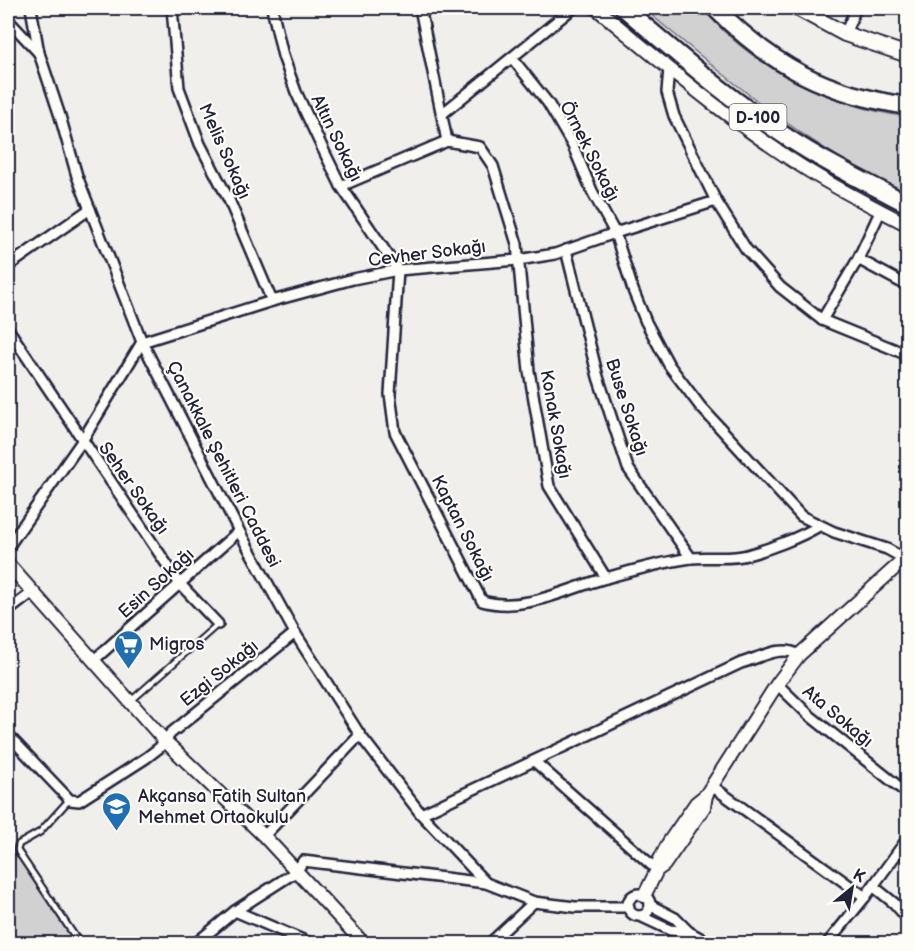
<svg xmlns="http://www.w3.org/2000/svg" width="915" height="951" font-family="'Balsamiq Sans',sans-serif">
<rect width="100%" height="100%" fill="#f0efec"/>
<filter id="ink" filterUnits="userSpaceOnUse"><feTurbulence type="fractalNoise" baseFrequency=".0167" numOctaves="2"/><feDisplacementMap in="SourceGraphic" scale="12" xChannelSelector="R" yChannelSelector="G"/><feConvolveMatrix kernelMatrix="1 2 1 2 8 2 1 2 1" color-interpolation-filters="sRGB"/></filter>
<g filter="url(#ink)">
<!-- green -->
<g fill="#d2d1d1" stroke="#7a7a86" stroke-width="1.5">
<path d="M643,8H703C749,67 835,107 907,117V195C810,149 725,77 643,8Z"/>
<path d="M8,831L16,854L75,943H8Z"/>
</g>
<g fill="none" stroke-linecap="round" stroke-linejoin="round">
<defs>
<g id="lane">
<path d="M132,700L218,624"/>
<path d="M69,800L40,832L19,844L17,850L80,944"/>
</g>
<g id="street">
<path d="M31,8L39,53L60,116L77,176L142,342L239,531L295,633L360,735L421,814L486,883"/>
<path d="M172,8L179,88L200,144L229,200L272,301"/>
<path d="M272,8L283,56L296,92L319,141L341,186L398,270L390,394L395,432L482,601C524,613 566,589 606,578C634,570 663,562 691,558C709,556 729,560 747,555C769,549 799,538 819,526"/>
<path d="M420,8L447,141"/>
<path d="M8,20L39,53"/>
<path d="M845,34L856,8"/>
<path d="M512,58L548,103L573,146L592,191L615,233L633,290L646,322L669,365L700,406L801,516L834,532L887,549L903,558"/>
<path d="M669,69L667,92L674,116L716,201L746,249L780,287L822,320L908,355"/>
<path d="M442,114L573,8"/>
<path d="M447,141L480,147L493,166L517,244L529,371L549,486L606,578"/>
<path d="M341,186L447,141"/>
<path d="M566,250L598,377L628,468L691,558"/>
<path d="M858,259L908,286"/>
<path d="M8,266L90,209"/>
<path d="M822,320L858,259L881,210"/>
<path d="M8,329L180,584L218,624"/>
<path d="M142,342L272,301L353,279L398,270L518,260L555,254L615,233L716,201"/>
<path d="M8,547L82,441L142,342"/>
<path d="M8,611L33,592"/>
<path d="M94,660L239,531"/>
<path d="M777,684L809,715L908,794"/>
<path d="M8,735L70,800L79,801L146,758L159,748L171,733L295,633"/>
<path d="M534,761L657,870"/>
<path d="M712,786L865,897"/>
<path d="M421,814L741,663C759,658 782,644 799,655"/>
<path d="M264,836L360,735"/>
<path d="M873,886L894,903L908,919"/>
<circle cx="639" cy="905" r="11"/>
<path d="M650,905L675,918L689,932"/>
<path d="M235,911L312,944"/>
<path d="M640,916L670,930L689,932L711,944"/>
<path d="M195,944L235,911L297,871L303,861L486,883L534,902L575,907H629"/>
<path d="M489,944L534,902"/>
<path d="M827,944L865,897L908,838"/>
</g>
<g id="secondary">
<path d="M596,8C667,67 739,129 819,177C847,194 878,209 908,225"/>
<path d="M8,564L164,740L264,836L364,944"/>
<path d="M706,795L777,684L799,655L908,556"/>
<path d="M644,896L657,870L659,861L669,842L696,803L706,795L704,807L664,865L657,870"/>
</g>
<path id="primary" d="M797,8L845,34L908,55"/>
<g id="highway">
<path d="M624,8C675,52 726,96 782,134C822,161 865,182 908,204"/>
<path d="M715,8C773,66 825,94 908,106"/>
</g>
</defs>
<!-- lane casing -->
<use href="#lane" stroke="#22223b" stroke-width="9"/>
<!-- street casing -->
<use href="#street" stroke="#22223b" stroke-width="14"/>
<!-- secondary casing -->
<use href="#secondary" stroke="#22223b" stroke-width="16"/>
<!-- primary casing -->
<use href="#primary" stroke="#22223b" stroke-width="18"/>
<!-- highway casing -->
<use href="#highway" stroke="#22223b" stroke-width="21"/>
<!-- lane -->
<use href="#lane" stroke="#fdfcf7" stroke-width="4.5"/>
<!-- street -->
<use href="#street" stroke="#fdfcf7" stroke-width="9"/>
<!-- secondary -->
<use href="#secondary" stroke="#fdfcf7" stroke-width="12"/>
<!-- primary -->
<use href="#primary" stroke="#fdfcf7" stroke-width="14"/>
<!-- highway -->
<use href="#highway" stroke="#fdfcf7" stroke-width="16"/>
</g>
</g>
<!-- icons -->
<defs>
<symbol id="supermarket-pin" viewBox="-11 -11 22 30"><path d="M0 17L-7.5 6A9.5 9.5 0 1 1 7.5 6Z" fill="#1f6fb2" stroke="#fdfcf7"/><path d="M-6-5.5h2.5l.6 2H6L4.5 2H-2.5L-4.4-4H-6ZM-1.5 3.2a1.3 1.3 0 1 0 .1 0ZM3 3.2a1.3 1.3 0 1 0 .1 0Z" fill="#fff"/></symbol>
<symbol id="school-pin" viewBox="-11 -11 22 30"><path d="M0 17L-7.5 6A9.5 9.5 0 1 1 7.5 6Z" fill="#1f6fb2" stroke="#fdfcf7"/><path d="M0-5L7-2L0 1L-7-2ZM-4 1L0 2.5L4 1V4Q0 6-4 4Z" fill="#fff"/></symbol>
</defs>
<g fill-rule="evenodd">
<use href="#supermarket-pin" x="112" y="628" width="33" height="45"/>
<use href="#school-pin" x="100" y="790" width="33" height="45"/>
</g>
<g text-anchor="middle" stroke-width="4.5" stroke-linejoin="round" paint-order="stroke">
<!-- shield labels -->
<rect fill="#fdfcf7" stroke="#646373" stroke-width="1.5" x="729.5" y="104" width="57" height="26" rx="4.5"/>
<g font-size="16" font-weight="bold" fill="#22223b">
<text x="758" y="123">D-100</text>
</g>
<!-- street labels -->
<g font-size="18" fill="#22223b" stroke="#fdfcf7">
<text transform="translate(337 138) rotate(64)" y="6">Altın Sokağı</text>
<text transform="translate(225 151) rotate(66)" y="6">Melis Sokağı</text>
<text transform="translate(590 151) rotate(63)" y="6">Örnek Sokağı</text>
<text transform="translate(427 253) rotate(-7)" y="6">Cevher Sokağı</text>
<text transform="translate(627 407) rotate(72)" y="6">Buse Sokağı</text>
<text transform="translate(556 424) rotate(80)" y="6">Konak Sokağı</text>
<text transform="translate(224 464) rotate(63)" y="6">Çanakkale Şehitleri Caddesi</text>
<text transform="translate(134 488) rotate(55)" y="6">Seher Sokağı</text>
<text transform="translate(463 528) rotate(63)" y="6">Kaptan Sokağı</text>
<text transform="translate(156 583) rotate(-42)" y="6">Esin Sokağı</text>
<text transform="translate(219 673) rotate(-39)" y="6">Ezgi Sokağı</text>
<text transform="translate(838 716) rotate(40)" y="6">Ata Sokağı</text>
</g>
<!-- poi labels -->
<g font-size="18" fill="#22223b" stroke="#fdfcf7" text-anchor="start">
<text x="149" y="650">Migros</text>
<text x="138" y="802">Akçansa Fatih Sultan<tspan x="138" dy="21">Mehmet Ortaokulu</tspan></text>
</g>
</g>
<!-- margin -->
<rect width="915" height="951" fill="none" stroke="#fdfcf7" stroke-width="30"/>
<rect x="15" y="15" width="885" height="921" fill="none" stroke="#22223b" stroke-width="2" filter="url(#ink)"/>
<!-- north arrow -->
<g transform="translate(852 888) rotate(30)" stroke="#fdfcf7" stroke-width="4.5" paint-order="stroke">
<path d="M0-4.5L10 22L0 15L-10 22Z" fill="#22223b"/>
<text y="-9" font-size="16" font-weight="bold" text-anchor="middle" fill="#22223b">K</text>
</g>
</svg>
